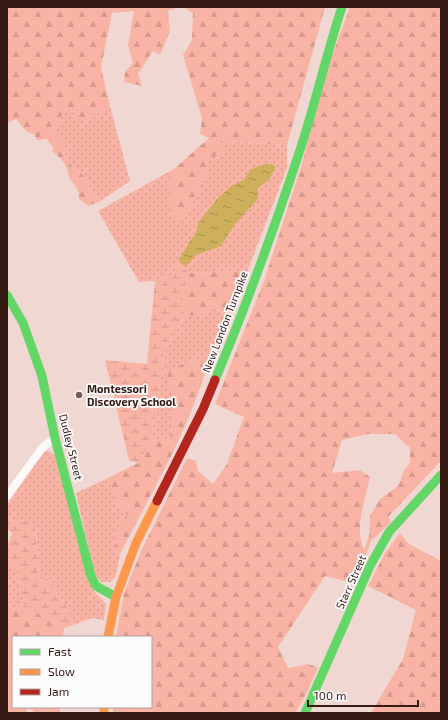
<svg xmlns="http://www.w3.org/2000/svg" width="448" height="720" font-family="'Exo 2',sans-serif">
<defs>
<pattern id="grass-dots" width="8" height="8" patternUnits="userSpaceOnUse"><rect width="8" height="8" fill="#f9b3a5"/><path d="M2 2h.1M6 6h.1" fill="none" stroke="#d6998d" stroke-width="1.8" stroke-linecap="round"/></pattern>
<pattern id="forest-firs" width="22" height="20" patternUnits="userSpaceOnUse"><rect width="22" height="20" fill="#f9b3a5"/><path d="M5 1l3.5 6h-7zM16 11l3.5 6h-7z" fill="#d6998d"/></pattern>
<pattern id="wetland-marsh" width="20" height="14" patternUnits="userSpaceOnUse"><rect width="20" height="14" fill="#f9b3a5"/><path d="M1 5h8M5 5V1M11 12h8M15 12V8" fill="none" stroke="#d6998d"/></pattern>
<pattern id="water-ripples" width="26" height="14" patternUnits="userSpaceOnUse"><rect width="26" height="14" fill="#cdaf5c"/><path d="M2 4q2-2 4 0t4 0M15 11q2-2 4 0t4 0" fill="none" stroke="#a78e4b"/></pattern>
</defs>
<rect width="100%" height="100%" fill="#f1d7d2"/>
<!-- grass -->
<g fill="url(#grass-dots)">
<path d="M110,106L130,181L99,202L84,176L72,167L66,155L64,144L54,133L65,108L76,112L73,117L86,122Z"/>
<path d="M221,141L287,145V168L246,275L239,271L190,273L178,265L171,276H158L155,281L139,282L98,211L174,169L170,187L184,219L207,173L206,160Z"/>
<path d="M210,307L228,315L210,355L182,364L170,386L177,395C173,409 174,424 170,438L151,441L165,350L184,316L202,314Z"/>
<path d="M48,451L57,456L94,591L106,604L104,620L92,618L73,625L66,605L57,594L49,576L43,581L39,580L36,531L7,519V505L43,452Z"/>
<path d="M108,478L120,508L129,517L115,551L120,554L116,576L110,582H101L94,573L76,493Z"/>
<path d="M7,560L17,572L23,604L10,611Z"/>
</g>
<!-- forest -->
<g fill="url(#forest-firs)" fill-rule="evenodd">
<path d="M7,7H179L168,11L170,31L160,55L153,51L138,74L142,86L124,82L125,72L133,63L128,45L134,11L112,13L101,67L110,106L86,122L73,118L76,112L65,108L54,133L64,144L66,155L72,167L84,176L99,202L88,206L79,199C79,186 75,187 69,177C67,173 69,175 68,171C65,163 59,156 52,151L53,147L47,139L37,140L34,134L27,132L16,119L7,123Z"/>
<path d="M183,7H325L287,145L221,141L224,153L207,160V173L184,219L174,220L169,201L173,196L170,187L174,169L209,138L200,134L202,118L183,55L192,40L193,13Z"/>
<path d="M350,7H441V461L388,517L391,522L371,541L355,583L325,576L278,647L288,668L309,664L318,668L306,694L295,713H113V707H151V637H116L124,593L142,549L187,458L196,461L198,471L213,484L227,464L244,417L215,404L264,281L301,167L326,72ZM368,434H395L410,448V463L404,471L398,486L380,499L370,516L369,536L364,550C354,526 365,502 370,477L360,470L332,473L342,440Z"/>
<path d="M239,271L246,275L228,315L210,307L202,314L184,316L183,290L190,273Z"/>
<path d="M210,355C192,426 153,489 120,554L115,551L118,525L129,517L120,508L108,478L138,463L151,441L170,438C174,424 173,409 177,395L170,386L166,373L182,364Z"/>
<path d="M400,533L409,544L441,561V713H371L403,659L416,610L368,586L385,553Z"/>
<path d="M7,585L9,586L10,611L23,604L31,610L64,628L44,626L41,637H13V707H27L26,713H7Z"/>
</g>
<!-- wetland -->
<g fill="url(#wetland-marsh)">
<path d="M178,265L190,273L183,290L184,316L165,350L151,441L138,463L129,460L105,360L147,364L155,281L158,276H171Z"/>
<path d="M7,520L35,523L39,580L43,581L49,576L57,594L66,605L73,625L64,628L31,610L23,604L17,572L7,560V541L9,542L12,533L7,529Z"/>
</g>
<!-- park -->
<g fill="#f9b3a5">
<path d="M43,626L64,628L63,637H41Z"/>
<path d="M27,707H60V713H36Z"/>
</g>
<!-- water -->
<path fill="url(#water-ripples)" d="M265,164H272L276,167L269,180L258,188V199L235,224L221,246L196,255L186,266L181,264L179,259L196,232L199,222L216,200L231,186L244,180L251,169Z"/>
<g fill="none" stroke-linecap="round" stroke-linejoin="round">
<!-- street -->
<path stroke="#fdf9f8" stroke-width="8" d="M7,496L43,447L55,438"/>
<!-- fast -->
<g stroke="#63d668" stroke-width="9">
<path d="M7,295L23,323L42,376L55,438L91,576L96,586L116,597"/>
<path d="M215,380C246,306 274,229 299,153C315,105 326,55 342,7"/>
<path d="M305,713L370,566L389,532L441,475"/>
</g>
<!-- slow -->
<g stroke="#ff974d" stroke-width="9">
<path d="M108,637L116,597L136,543L157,501"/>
<path d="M104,707V713"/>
</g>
<!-- jam -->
<path stroke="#b3261e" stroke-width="9" d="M157,501L203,409L215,380"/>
</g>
<!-- markers -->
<circle fill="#775c56" stroke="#fcfcfc" stroke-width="1.5" cx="79" cy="395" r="4"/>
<g text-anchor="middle" stroke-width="3.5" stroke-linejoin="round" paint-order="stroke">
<!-- street labels -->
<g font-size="11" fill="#361a14" stroke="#fcfcfc">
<text transform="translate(225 322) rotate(-69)" y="4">New London Turnpike</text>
<text transform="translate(71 447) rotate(76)" y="4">Dudley Street</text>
<text transform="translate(351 582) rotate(-66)" y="4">Starr Street</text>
</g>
<!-- poi labels -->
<g font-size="11" font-weight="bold" fill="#361a14" stroke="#fcfcfc" text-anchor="start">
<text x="87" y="393">Montessori<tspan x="87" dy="13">Discovery School</tspan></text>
</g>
</g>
<!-- border -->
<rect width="448" height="720" fill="none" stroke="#361a14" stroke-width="16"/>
<!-- legend -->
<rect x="12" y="636" width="140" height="72" fill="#fcfcfc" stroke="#ada29f"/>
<rect x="20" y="649" width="20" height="6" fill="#63d668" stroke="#ada29f"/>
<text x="48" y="656" font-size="12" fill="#361a14">Fast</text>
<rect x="20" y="669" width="20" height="6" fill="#ff974d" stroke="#ada29f"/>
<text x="48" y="676" font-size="12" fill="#361a14">Slow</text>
<rect x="20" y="689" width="20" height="6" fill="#b3261e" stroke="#ada29f"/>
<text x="48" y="696" font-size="12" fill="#361a14">Jam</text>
<!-- scale -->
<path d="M308 700v6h110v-6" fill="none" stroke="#361a14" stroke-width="2"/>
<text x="314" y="700" font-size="12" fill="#361a14" stroke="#fcfcfc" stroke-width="3" paint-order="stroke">100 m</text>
</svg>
